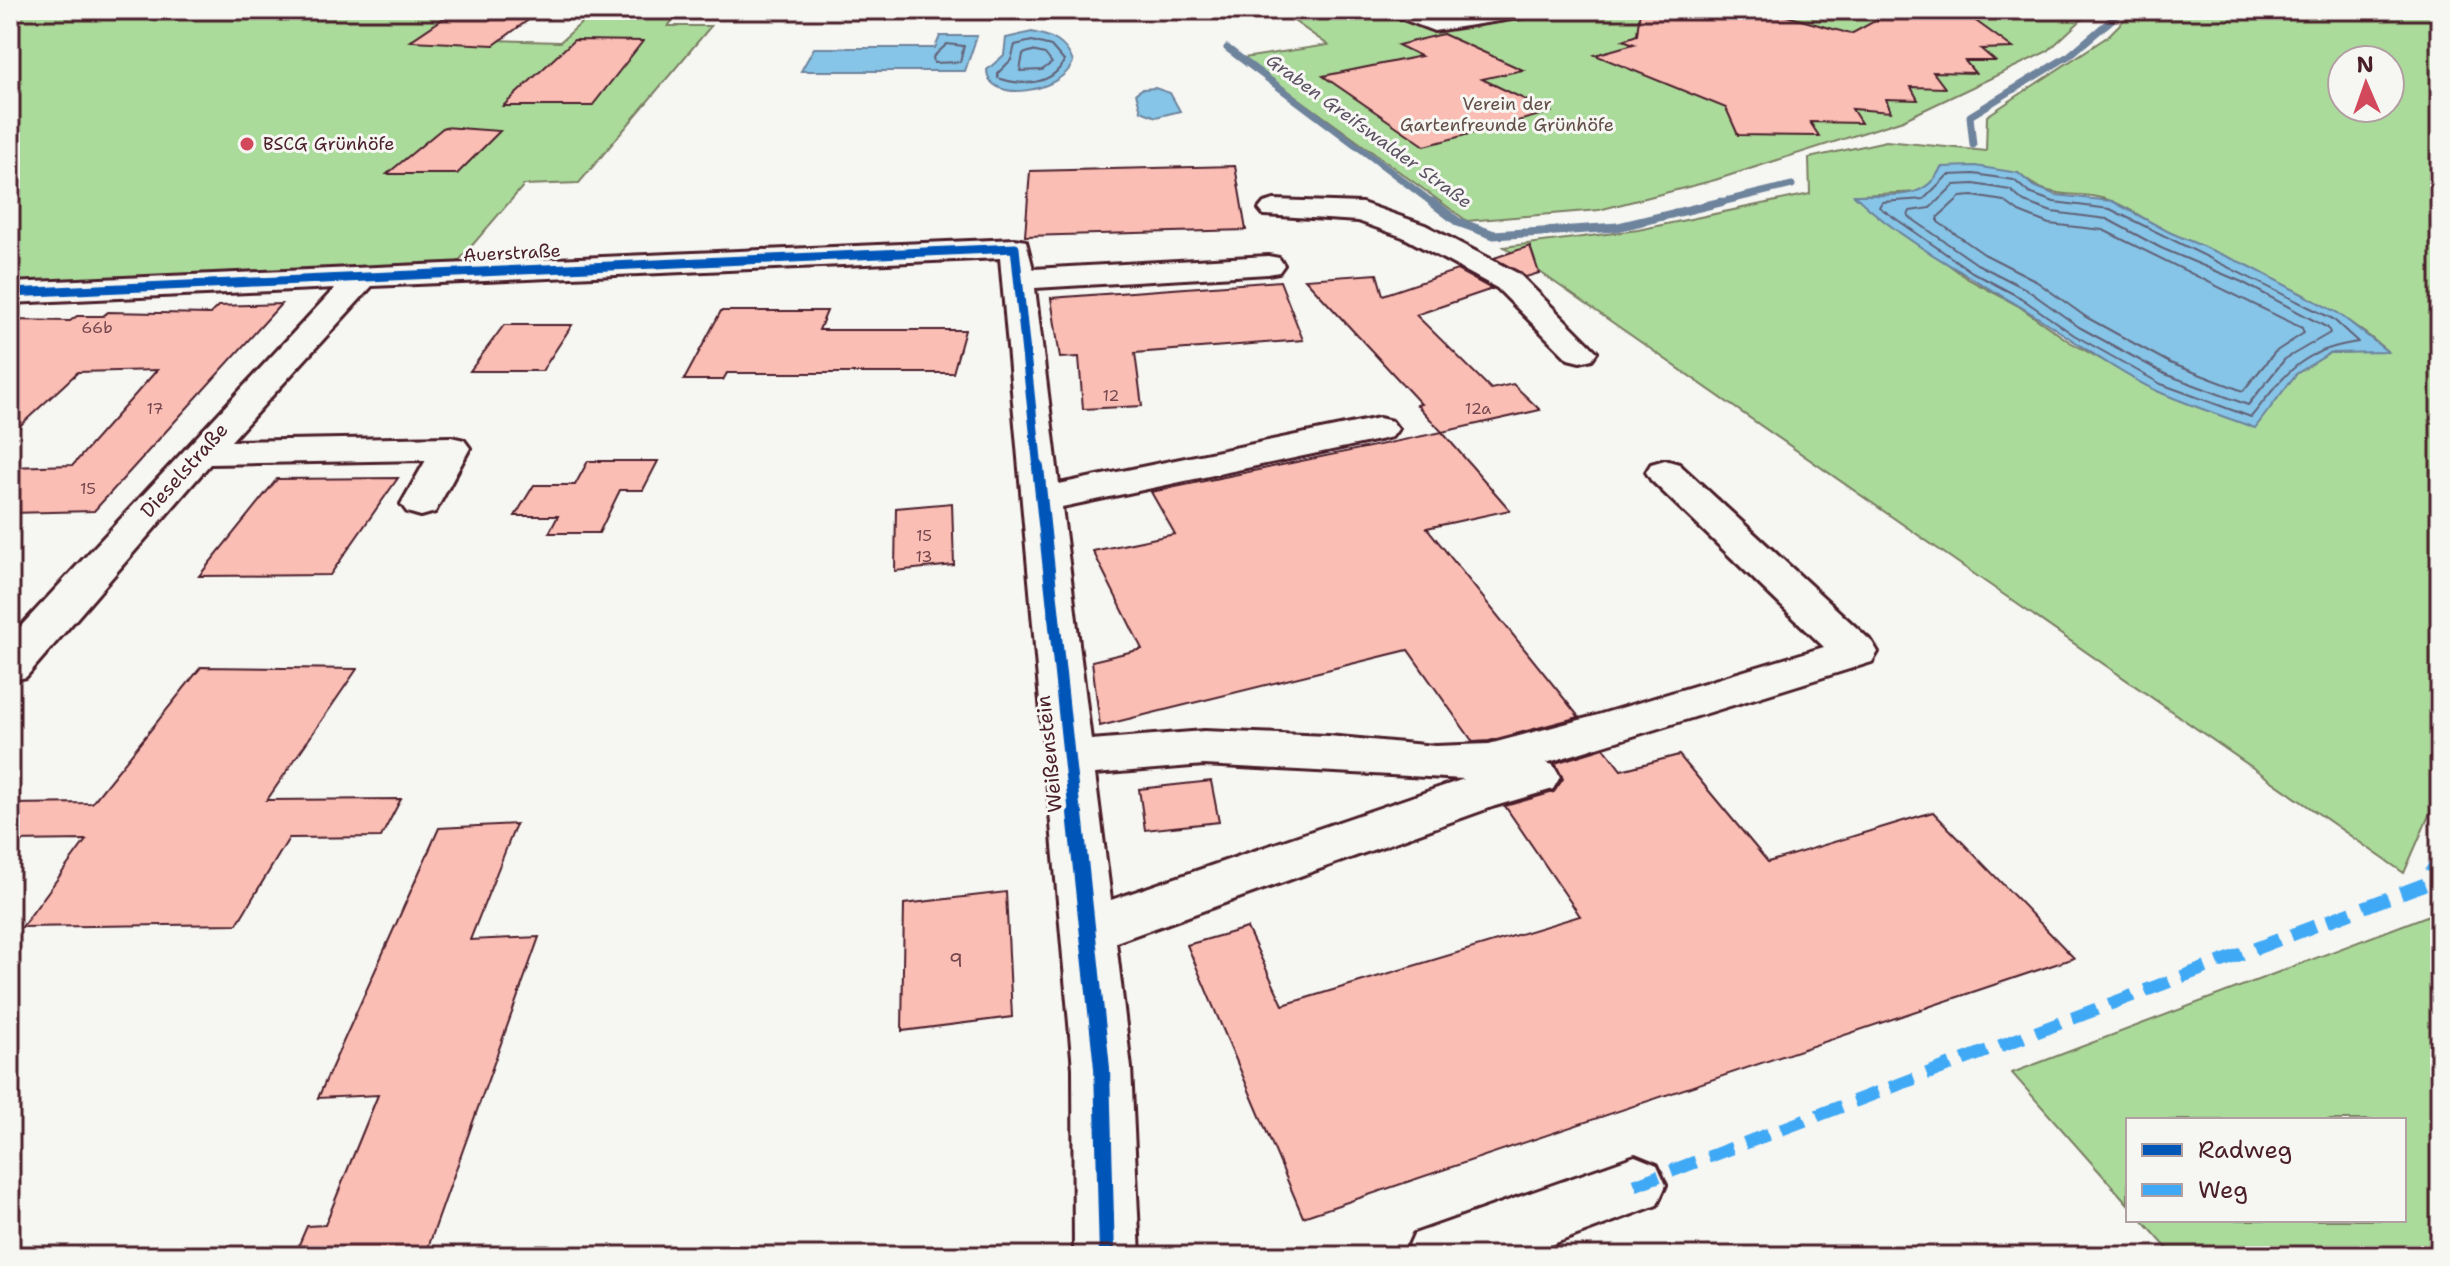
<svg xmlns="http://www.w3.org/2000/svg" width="2450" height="1266" font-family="'Shantell Sans',sans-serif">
<rect width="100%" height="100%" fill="#f6f6f2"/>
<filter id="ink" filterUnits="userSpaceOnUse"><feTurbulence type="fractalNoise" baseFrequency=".0125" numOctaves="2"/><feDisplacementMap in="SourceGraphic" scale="16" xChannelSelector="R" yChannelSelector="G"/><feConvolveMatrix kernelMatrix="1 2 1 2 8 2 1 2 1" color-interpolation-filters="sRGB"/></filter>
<g filter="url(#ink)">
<!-- green -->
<g fill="#abdb9b" stroke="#7a7d63" stroke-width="2" fill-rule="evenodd">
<path d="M10,10H496L456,39L560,42L596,10H681L668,26H711L579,183L524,185L457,263L10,284Z"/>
<path d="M1278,10H1410L1434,20L1483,10H2092L2048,51L1903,120L1715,180L1599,210L1467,221L1243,58L1328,45Z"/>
<path d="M2134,10H2440V790L2404,873L1504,247L1638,230L1810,194L1809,158L1886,141L1986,151L1987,116L2107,37ZM2342,60H2390V108H2342ZM2018,173C2055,206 2078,187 2114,202C2133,210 2150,223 2168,232C2245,270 2321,292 2387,351L2330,353L2296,374L2255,427L2158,391L2070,342L2017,305L1968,279L1855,195L1921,192L1936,179Z"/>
<path d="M2440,911V1256H2174L2142,1220H2404V1120H2128V1204L2012,1073Z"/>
</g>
<!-- water -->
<g fill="#86c5e7" stroke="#6e839c" stroke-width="2">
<path d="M1032,32C1051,36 1066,42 1073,62C1062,92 988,105 987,70L1004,55L1006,38Z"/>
<path d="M940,36H977L965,71H801L814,48H935Z"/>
<path d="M1142,89L1155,88L1170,93L1180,111L1156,117L1141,111L1136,93Z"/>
<path d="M1975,166L2018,173L2033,186L2056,195L2112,201L2169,232L2249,266L2338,313L2388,352L2330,353L2296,374L2255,428C2223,416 2188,405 2157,391C2107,367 2064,332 2016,304C1960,271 1902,241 1854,195C1888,194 1926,203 1941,167Z"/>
</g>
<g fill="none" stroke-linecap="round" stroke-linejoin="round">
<!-- shore -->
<g stroke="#626176" stroke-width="2">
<path d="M1032,41L1051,46L1064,61C1052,86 1021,86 998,78V73L1011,60L1015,45Z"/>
<path d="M947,44L964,46L960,62L934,63L933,57Z"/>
<path d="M1032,51L1045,54L1052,63L1042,70L1020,71L1023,54Z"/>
<path d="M1974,174L2014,180L2029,193L2054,202L2110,209L2333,319L2358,342C2300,350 2286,374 2251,417L2161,384L2074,335L2021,298L1972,272L1879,207L1882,202L1924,199L1948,175Z"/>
<path d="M1974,184L2010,190L2024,202L2052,212L2107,219L2161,248L2242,282L2328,328L2330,333L2285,359L2248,405L2165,374L2079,327L2026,289L1977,264L1908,216L1910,211L1930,208L1954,185Z"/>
<path d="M1973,196L2004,201L2019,212L2049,224L2103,230L2302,328L2304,333L2275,352L2243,391L2170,363L2086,317L2033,279L1984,254L1938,222V217L1960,197Z"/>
</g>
<!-- stream-far1 -->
<g stroke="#6e839c" stroke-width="7">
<path d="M1227,48L1434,204"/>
<path d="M1973,145L1970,116L2070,55L2123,10"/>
<path d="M1713,204L1792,185"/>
</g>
<!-- stream -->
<path stroke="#6e839c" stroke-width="9" d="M1432,202L1458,222L1494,235L1618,227L1721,202"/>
</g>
<!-- building -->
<g fill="#fabeb5" stroke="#4a1f2b" stroke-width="2">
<path d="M456,10H542L494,45L410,41Z"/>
<path d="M1640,10H1765L1851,34L1895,10L1939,19L1969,16L2013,48L1981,49L1995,61H1965L1975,73L1933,72L1945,88L1911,87L1918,100L1886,99L1891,112L1852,109L1861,123L1810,122L1819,136L1738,135L1726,108L1595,55L1634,44L1623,40L1637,35Z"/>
<path d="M1443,34L1523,70L1482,79L1551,112L1425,146L1323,76L1421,56L1398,45Z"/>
<path d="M574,40L643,41L592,106H503Z"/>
<path d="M444,127L500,131L457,174H387Z"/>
<path d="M1235,166L1246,230L1025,236L1030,171Z"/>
<path d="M1530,246L1539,273L1526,277L1494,258Z"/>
<path d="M1457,270L1492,289L1416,315L1491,389L1513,384L1540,410L1442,432L1417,405L1421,404L1305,279L1377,274L1383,295Z"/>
<path d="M1280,281L1303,340L1135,353L1142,406L1083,409L1079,357L1060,358L1051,298Z"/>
<path d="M281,304L94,511L10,513V467L73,465L157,370L78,372L10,435V320L70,321L77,316H103L108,312L210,314L218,306Z"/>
<path d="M721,311H827L819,330H965L953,373H727L723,380H684Z"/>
<path d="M504,325H572L542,371H470Z"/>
<path d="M1442,432L1510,510L1427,528L1579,717L1489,741L1473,742L1408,650L1100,726L1092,661L1142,649L1093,551L1175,534L1151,492Z"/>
<path d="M588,461H658L643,490H620L599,533H549L558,516H515L534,485H575Z"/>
<path d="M398,478L330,575L199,576L277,479Z"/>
<path d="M952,503L954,565L895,571L896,508Z"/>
<path d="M201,667L357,669L267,800L401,799L381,837L289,838L237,924L22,927L86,840L10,841V804L92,803Z"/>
<path d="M1604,748L1621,770L1679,755L1768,862L1933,812L2074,958L1303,1217L1187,945L1247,928L1283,1005L1580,916L1505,806L1554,792L1563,779L1555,763Z"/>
<path d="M1211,781L1219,822L1145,830L1139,789Z"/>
<path d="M516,824L470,940L539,937L425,1256H294L307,1226L325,1225L378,1095L318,1098L439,828Z"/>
<path d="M1006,892L1012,1017L902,1031L904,904Z"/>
</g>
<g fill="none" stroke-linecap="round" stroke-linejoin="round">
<defs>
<g id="minor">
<path d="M1389,10H1420L1436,17L1480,10H1536L1525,17L1434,31L1392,15Z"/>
<path d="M1274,200L1362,203L1425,225L1519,274L1597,352L1592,359L1580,362L1568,359L1497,288L1403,237L1358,221L1264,215L1259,209L1264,203Z"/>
<path d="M1015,239L1026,241L1033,269L1268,256L1279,258L1284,265L1279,272L1268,274L1035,288L1059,484L1379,418L1392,421L1398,429L1392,437L1379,440L1062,507L1091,740L1204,731L1328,736L1435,746L1489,744L1591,717L1824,647L1651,480L1646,472L1651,464L1665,460L1679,464L1872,642L1878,652L1872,662L1546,763L1553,765L1560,777L1553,789L1495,806L1116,942L1131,1068L1140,1256H1074L1073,1068L1000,258L372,286L231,441L451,437L464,440L470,448L435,512L421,516L407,512L401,504L426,460L210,464L26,677L10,681V638L335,288L10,303V283ZM1204,765L1464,779L1111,900L1095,774Z"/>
<path d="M1635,1156L1657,1165L1666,1185L1657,1205L1521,1256H1404L1414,1234Z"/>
</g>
</defs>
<!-- minor casing -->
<use href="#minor" stroke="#4a1f2b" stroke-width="6"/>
<!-- minor -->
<use href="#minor" fill="#f6f6f2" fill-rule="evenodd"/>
<!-- quiet -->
<path stroke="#3fa9f5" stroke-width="13" stroke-dasharray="26 13" stroke-linecap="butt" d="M1635,1185L2425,884L2440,855"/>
<defs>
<path id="cycleway-far2" d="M10,293L1015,248L1038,469"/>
<path id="cycleway-far1" d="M1038,467L1075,815"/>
<path id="cycleway" d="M1075,813L1102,1068L1107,1256"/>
</defs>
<!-- cycleway-far2 casing -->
<use href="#cycleway-far2" stroke="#f6f6f2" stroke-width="13"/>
<!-- cycleway-far1 casing -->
<use href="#cycleway-far1" stroke="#f6f6f2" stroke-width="17"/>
<!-- cycleway casing -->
<use href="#cycleway" stroke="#f6f6f2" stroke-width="21"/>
<!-- cycleway-far2 -->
<use href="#cycleway-far2" stroke="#0057b8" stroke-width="9"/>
<!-- cycleway-far1 -->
<use href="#cycleway-far1" stroke="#0057b8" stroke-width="12"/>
<!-- cycleway -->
<use href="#cycleway" stroke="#0057b8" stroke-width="16"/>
</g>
</g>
<!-- markers -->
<circle fill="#d1495b" stroke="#f6f6f2" stroke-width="3" cx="247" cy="144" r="8"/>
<g text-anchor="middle" stroke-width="6" stroke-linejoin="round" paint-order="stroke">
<!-- number labels -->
<g font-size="16" fill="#76474e">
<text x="97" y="333">66b</text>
<text x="1111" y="401">12</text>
<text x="155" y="414">17</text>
<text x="1478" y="414">12a</text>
<text x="88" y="494">15</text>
<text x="924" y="541">15</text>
<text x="924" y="562">13</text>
</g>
<!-- far-park labels -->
<g font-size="18" fill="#624e47" stroke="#f6f6f2">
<text x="1507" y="110">Verein der<tspan x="1507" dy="21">Gartenfreunde Grünhöfe</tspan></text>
</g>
<!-- far-water labels -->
<g font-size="18" font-style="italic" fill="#5c5163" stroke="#f6f6f2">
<text transform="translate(1369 131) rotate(36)" y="6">Graben Greifswalder Straße</text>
</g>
<!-- far-poi labels -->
<g font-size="18" fill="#4a1f2b" stroke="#f6f6f2" text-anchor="start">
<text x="263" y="150">BSCG Grünhöfe</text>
</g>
<!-- far-street labels -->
<g font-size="18" fill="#4a1f2b" stroke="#f6f6f2">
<text transform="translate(512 253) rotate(-3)" y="6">Auerstraße</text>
</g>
<!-- street labels -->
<g font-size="20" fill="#4a1f2b" stroke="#f6f6f2">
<text transform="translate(184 470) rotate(-48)" y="7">Dieselstraße</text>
<text transform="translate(1049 754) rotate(-96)" y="7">Weißenstein</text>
</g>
<!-- near-number labels -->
<g font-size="20" fill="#76474e">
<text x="956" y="967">9</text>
</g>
</g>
<!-- margin -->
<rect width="2450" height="1266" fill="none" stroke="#f6f6f2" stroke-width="40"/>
<rect x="20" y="20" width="2410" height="1226" fill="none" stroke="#4a1f2b" stroke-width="3" filter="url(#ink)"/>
<!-- legend -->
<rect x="2126" y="1118" width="280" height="104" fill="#f6f6f2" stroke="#b1a0a2" stroke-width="2"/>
<rect x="2142" y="1144" width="40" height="12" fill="#0057b8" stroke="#b1a0a2" stroke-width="2"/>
<text x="2198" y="1158" font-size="24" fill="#4a1f2b">Radweg</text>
<rect x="2142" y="1184" width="40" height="12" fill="#3fa9f5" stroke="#b1a0a2" stroke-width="2"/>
<text x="2198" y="1198" font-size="24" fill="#4a1f2b">Weg</text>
<!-- north arrow -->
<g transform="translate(2366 84) rotate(358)"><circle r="38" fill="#f6f6f2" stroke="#b1a0a2" stroke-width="2"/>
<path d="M0-6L14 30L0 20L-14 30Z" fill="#d1495b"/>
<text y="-12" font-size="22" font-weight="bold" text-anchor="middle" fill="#4a1f2b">N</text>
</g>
</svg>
